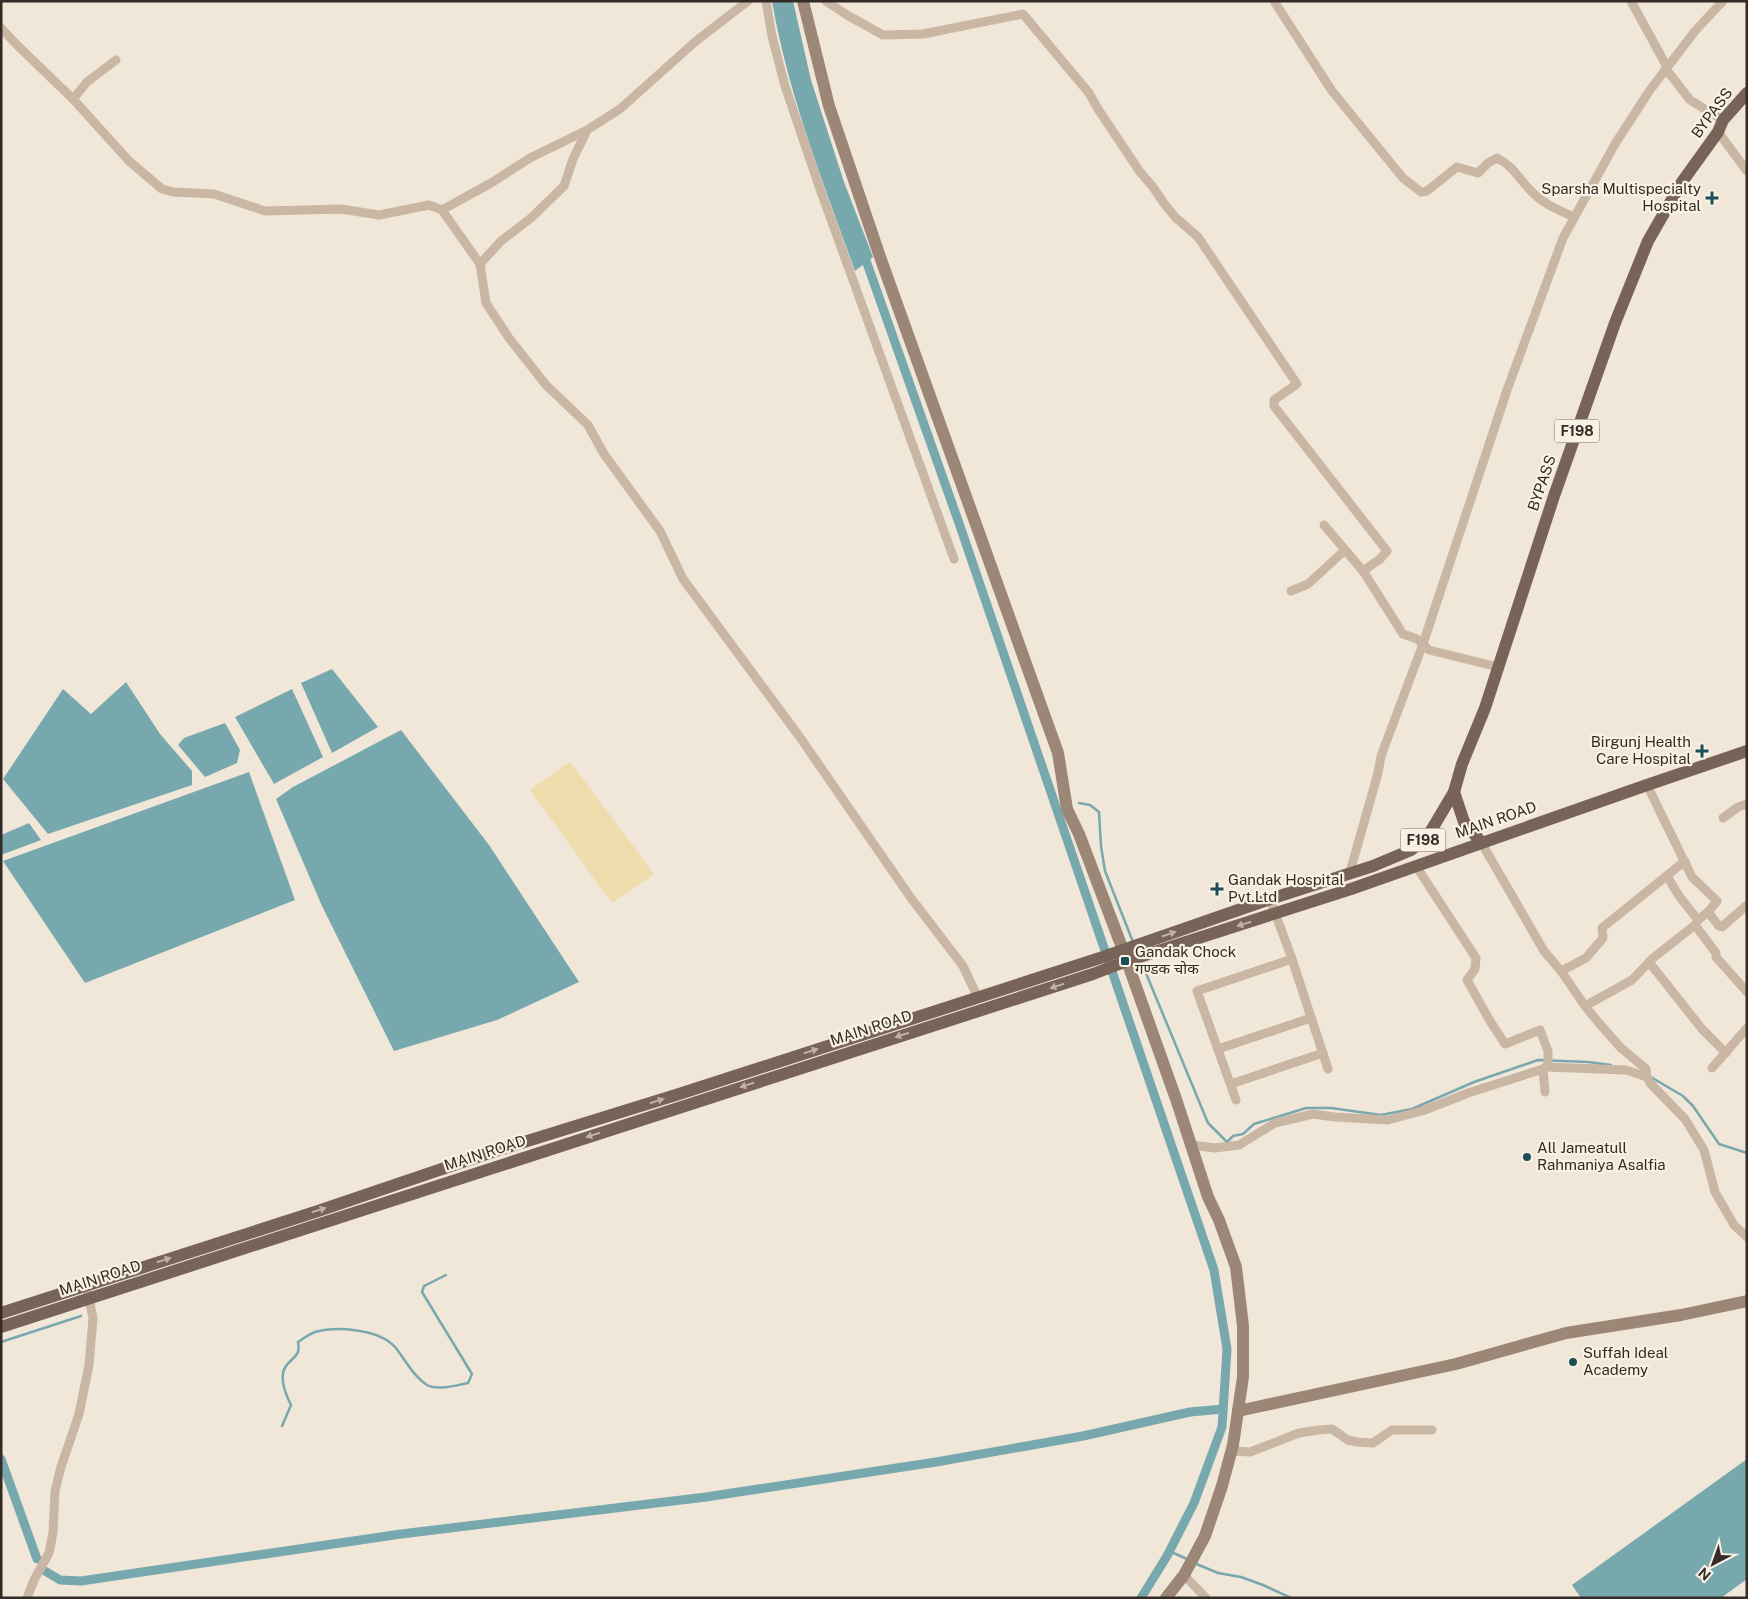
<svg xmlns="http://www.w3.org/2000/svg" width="1748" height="1599" font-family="'Public Sans','Noto Sans Devanagari',sans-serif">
<rect width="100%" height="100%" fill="#f1e7d8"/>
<!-- sand -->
<path fill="#eedcad" d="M570,762L654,874L612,903L530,790Z"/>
<!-- water -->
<g fill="#77a8ae">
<path d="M772,1H793L811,80L844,182L873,257L855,271C823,182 788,94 772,1Z"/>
<path d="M332,669L378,727L332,753L301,683Z"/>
<path d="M126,682L160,734L192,771V785L48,834L3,779L63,689L91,714Z"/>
<path d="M292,689L323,757L274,784L235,717Z"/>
<path d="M225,723L240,750L237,763L205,777L178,745L184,738Z"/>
<path d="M401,730L489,845L579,982L497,1020L394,1051L322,906L276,799L293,787Z"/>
<path d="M249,772L295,900L85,983L3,861Z"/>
<path d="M29,823L41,840L1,855V835Z"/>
<path d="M1747,1459V1579L1721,1598H1581L1572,1585Z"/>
</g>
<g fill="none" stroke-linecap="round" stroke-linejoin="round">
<!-- stream -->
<g stroke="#77a8ae" stroke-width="2.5">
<path d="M1079,803L1090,805L1099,812L1101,846L1105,871L1133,942"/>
<path d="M1143,966L1208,1123L1227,1142L1233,1136L1243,1134L1254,1124L1306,1108H1331L1381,1115L1412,1109L1474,1082L1538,1060L1588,1062L1611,1065"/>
<path d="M1649,1076L1683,1096L1693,1106L1719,1144L1747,1153"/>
<path d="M1,1342L81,1316"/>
<path d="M282,1426L291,1405C286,1395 278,1377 286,1366C292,1357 301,1357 298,1342C303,1339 309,1334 315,1332C336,1326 379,1329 395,1347C405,1359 413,1376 427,1385C438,1391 457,1385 468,1383L472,1374L422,1292L424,1286L446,1275"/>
<path d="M1169,1551L1187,1559"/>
<path d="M1194,1563L1218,1573L1241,1577L1263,1585L1291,1598"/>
</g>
<!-- canal -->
<g stroke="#77a8ae" stroke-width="9">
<path d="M863,252L960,526L1214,1270L1227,1349L1222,1427L1194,1503L1167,1556L1141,1598"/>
<path d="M1,1459L37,1559"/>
<path d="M45,1571L60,1580L81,1581L401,1534L706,1497L936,1462L1083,1436L1190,1412L1223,1409"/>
</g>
<!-- street -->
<g stroke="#c9b7a4" stroke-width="9">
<path d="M766,1L772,36L785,86L820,189L954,559"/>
<path d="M826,1L847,15L883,35L923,34L1023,14L1089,93L1098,109L1140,172L1153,187L1163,202L1175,217L1198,237L1297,384L1274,400V406L1387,551L1380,559L1363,571L1403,634L1417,639L1429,650L1498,667"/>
<path d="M1274,1L1332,91L1403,178L1421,192L1427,191L1457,167L1478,173L1488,163L1497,158C1514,166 1520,181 1533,193C1544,204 1560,211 1574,217"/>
<path d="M1631,1L1666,65V69L1690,100L1723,120"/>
<path d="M1,28L18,46L73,99"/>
<path d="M116,60L87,82L73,99L129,161L162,189L173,192L214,194L265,211L341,209L379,215L429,205L442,210L480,264L486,303L509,338L546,385L588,425L604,454L660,531L683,579L799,736L911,898L963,966L978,998"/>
<path d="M1718,132L1747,171"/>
<path d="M442,210L491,183L530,158L587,130L620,109L696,41L748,1"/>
<path d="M480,264L501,241L531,218L564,186L573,159L587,130"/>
<path d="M1324,525L1363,571"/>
<path d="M1291,591L1308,584L1345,550"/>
<path d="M1647,785L1692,877L1717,901L1708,912"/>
<path d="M1723,818L1738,807L1747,804"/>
<path d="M1481,842L1544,951L1561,971L1585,1006L1598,1022L1620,1047L1646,1069L1647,1077L1650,1083L1685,1119L1704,1150L1715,1192L1734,1225L1747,1237"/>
<path d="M1416,866L1476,958L1475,969L1467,980L1490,1021L1505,1044L1540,1030L1548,1051V1065L1543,1069L1545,1092"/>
<path d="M1350,872L1378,773L1381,756L1423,644L1507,390L1563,238L1615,144L1650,90L1695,31L1723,1"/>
<path d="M1667,876L1679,896L1698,920"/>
<path d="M1270,899L1292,959L1328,1069"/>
<path d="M1695,925L1716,953V957L1747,992"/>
<path d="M1649,962L1702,1029L1726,1053"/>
<path d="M1561,971L1586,958L1603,938L1602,928L1685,861"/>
<path d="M1585,1006L1632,980L1653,958L1695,925L1698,920L1708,912L1719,926L1722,927L1747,905"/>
<path d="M1218,1049L1311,1018"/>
<path d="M1546,1067L1626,1070L1647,1077"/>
<path d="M1712,1068L1747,1028"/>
<path d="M1231,1084L1323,1053"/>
<path d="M1236,1100L1197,991L1292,959"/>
<path d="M1191,1145L1215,1148L1239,1145L1275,1123L1313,1114L1335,1117L1388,1120L1425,1110L1468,1093L1543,1069"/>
<path d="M1232,1451L1250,1452L1299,1433L1319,1430L1332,1429L1348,1440L1357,1442L1373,1443L1392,1430H1432"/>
<path d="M1184,1575L1206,1598"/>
<path d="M27,1598L34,1580L49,1553L53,1533L55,1491L61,1467L79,1414L89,1365L93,1318L88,1294"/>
</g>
<!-- secondary -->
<g stroke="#9c8676" stroke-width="12">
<path d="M803,1L829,106L879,254L1058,753L1067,809L1079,834L1123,950L1176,1099L1208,1197L1219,1220L1236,1267L1243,1326V1377L1233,1445L1222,1486L1205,1536L1184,1575L1166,1598"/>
<path d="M1238,1411L1456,1364L1566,1333L1681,1315L1747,1301"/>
</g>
<!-- primary -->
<g stroke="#776357" stroke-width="12">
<path d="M1454,792L1464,822L1481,842"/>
<path d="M1,1313L318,1211L495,1151L679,1094L1100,958L1270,899L1373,866L1411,850L1423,841L1432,829L1454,792L1462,764L1485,708L1554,496L1615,323L1648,241L1682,182L1718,132L1723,120L1747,93"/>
<path d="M1,1327L1093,974L1127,961L1351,889L1647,785L1747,751"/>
</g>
</g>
<!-- one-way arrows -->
<defs><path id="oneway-solid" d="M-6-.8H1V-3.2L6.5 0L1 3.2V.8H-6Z" transform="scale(1.25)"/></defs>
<g fill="#beb1a5">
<use href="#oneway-solid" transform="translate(1244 924) rotate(162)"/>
<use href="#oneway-solid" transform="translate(1169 934) rotate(-19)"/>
<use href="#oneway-solid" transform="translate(1057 986) rotate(162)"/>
<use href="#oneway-solid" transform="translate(902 1035) rotate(162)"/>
<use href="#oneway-solid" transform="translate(811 1051) rotate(-18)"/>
<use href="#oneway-solid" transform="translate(747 1085) rotate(162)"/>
<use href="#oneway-solid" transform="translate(657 1101) rotate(-17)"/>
<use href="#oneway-solid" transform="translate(593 1135) rotate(162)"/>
<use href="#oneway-solid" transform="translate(319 1210) rotate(-18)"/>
<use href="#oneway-solid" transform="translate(164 1260) rotate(-18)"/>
</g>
<!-- markers -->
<g fill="#1b4e56" stroke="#f9f1e4" stroke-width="2">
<path d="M1709.5 190.5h5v5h5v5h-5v5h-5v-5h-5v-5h5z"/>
<path d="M1699.5 743.5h5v5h5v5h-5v5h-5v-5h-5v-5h5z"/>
<path d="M1214.5 881.5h5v5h5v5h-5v5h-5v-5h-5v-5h5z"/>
<rect x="1120" y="956" width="10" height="10" rx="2.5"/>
<circle cx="1527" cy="1157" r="5"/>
<circle cx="1573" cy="1362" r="5"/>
</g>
<g text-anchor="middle" stroke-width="4.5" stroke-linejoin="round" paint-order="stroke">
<!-- shield labels -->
<g fill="#f9f1e4" stroke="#6f665f" stroke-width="1">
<rect x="1554.5" y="419.5" width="45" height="23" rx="4"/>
<rect x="1400.5" y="828.5" width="45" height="23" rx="4"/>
</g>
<g font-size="14" font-weight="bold" fill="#342b26">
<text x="1577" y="436">F198</text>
<text x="1423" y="845">F198</text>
</g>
<!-- street labels -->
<g font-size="15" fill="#342b26" stroke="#f9f1e4">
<text transform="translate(1712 113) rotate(-54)" y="5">BYPASS</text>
<text transform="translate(1542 483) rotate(-71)" y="5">BYPASS</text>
<text transform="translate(1496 820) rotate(-19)" y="5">MAIN ROAD</text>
<text transform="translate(871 1028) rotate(-18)" y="5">MAIN ROAD</text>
<text transform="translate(485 1153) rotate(-18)" y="5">MAIN ROAD</text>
<text transform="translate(100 1278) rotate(-18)" y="5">MAIN ROAD</text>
</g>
<!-- poi labels -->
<g font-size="15" fill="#342b26" stroke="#f9f1e4" text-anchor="start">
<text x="1701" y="194" text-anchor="end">Sparsha Multispecialty<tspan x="1701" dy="17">Hospital</tspan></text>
<text x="1691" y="747" text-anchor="end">Birgunj Health<tspan x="1691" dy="17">Care Hospital</tspan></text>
<text x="1228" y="885">Gandak Hospital<tspan x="1228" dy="17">Pvt.Ltd</tspan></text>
<text x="1135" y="957">Gandak Chock<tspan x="1135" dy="17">गण्डक चोक</tspan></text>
<text x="1537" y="1153">All Jameatull<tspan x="1537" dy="17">Rahmaniya Asalfia</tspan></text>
<text x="1583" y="1358">Suffah Ideal<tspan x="1583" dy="17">Academy</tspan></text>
</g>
</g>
<!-- border -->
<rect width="1748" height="1599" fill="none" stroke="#342b26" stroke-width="5"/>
<!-- north arrow -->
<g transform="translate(1713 1564) rotate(221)" stroke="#f9f1e4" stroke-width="4" paint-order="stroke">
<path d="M0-4L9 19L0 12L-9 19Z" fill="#342b26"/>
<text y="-8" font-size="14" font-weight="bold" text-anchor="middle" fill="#342b26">N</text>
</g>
</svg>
